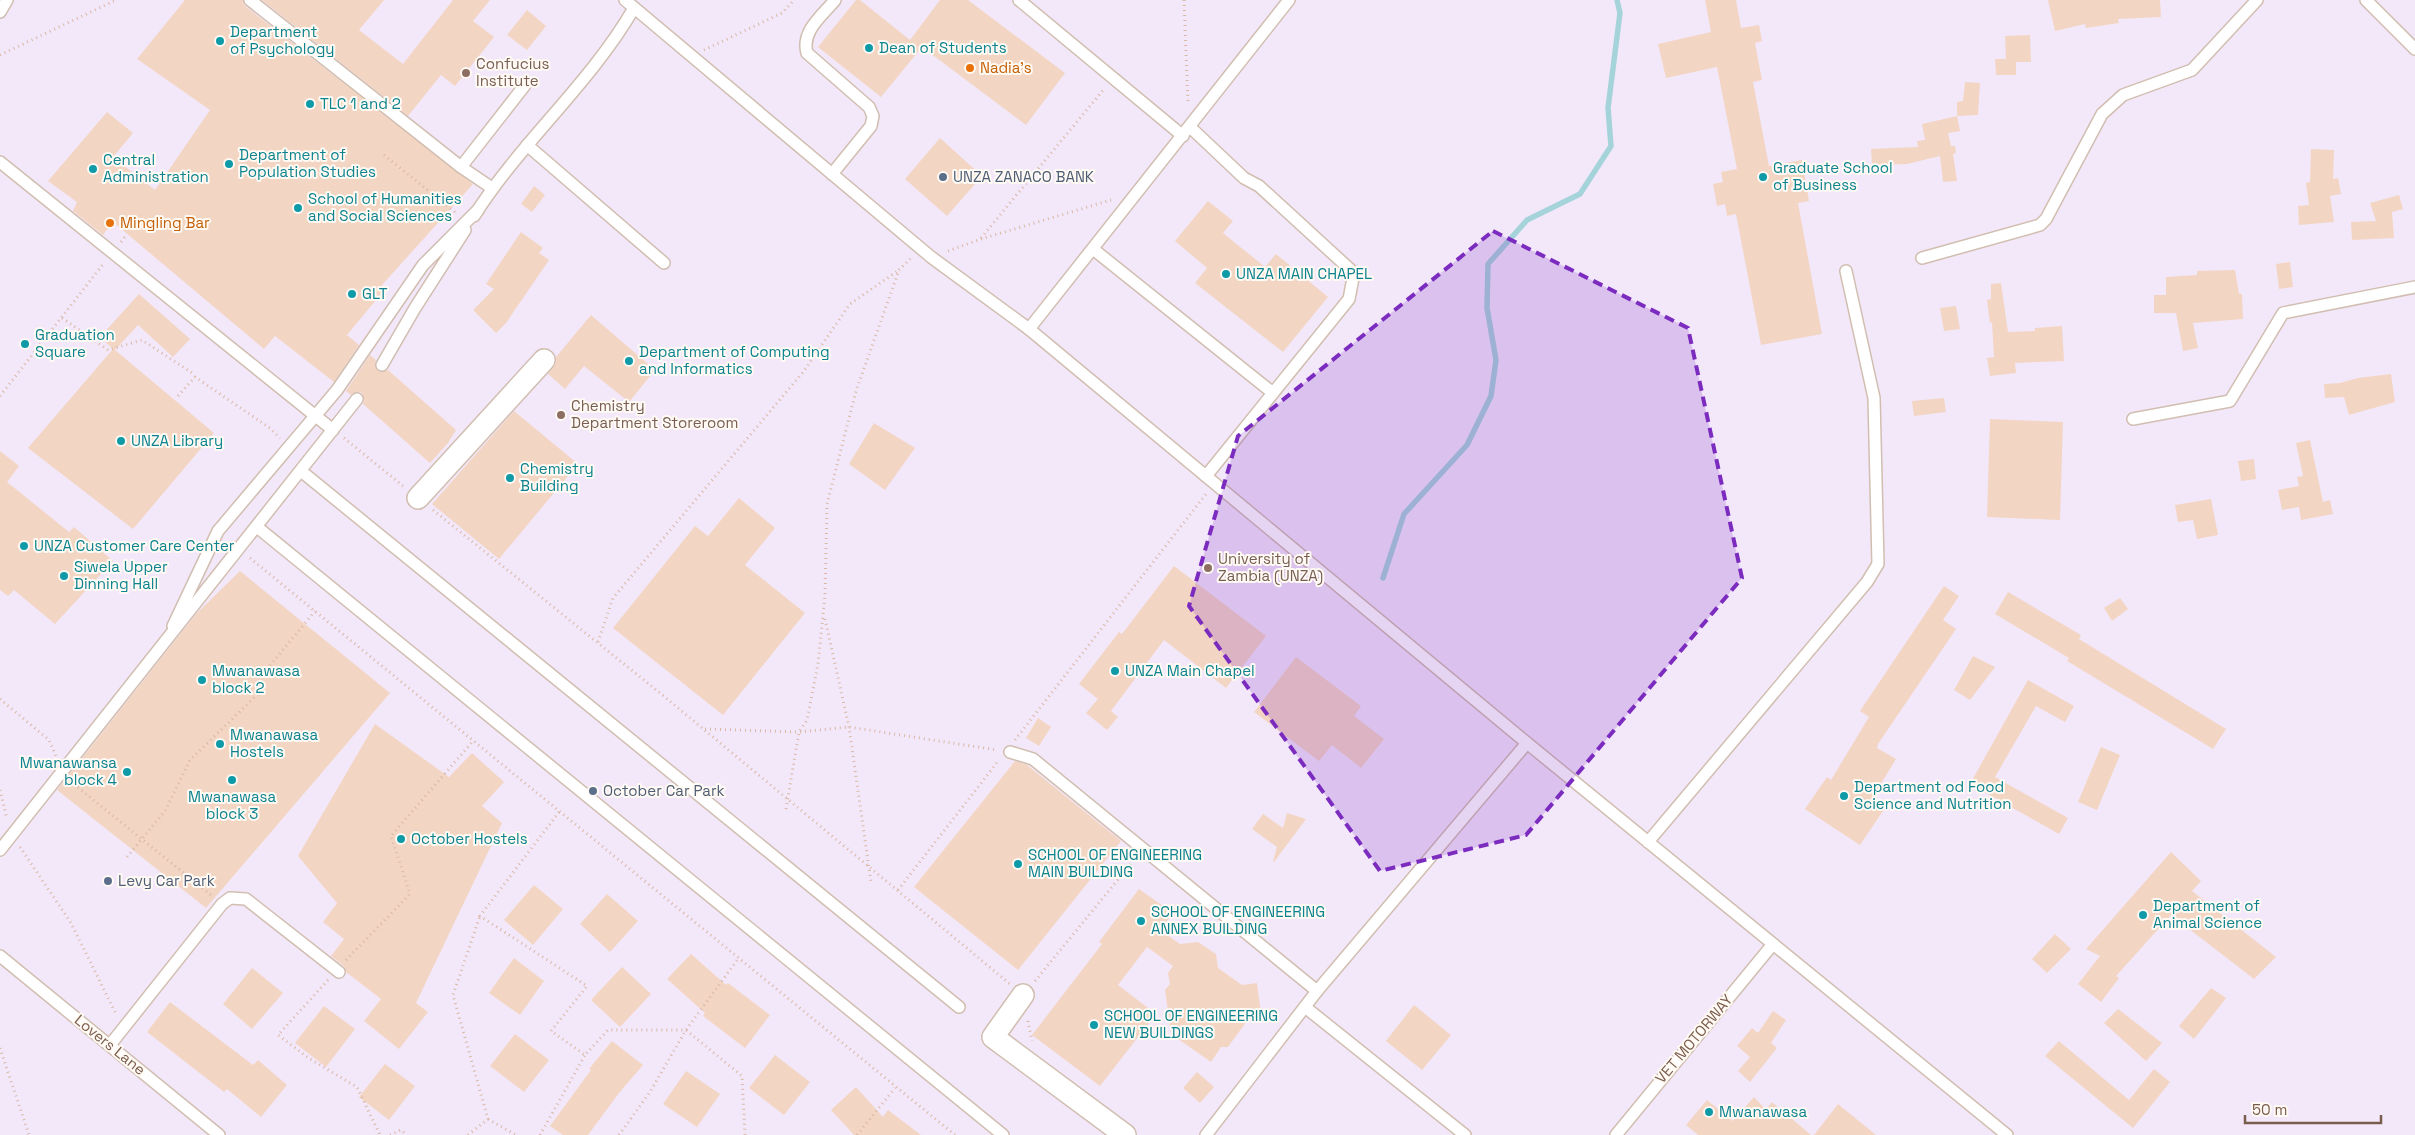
<svg xmlns="http://www.w3.org/2000/svg" width="2415" height="1135" font-family="'Space Grotesk',sans-serif">
<rect width="100%" height="100%" fill="#fdf6ec"/>
<!-- education -->
<rect fill="#f3e8fa" x="0" y="0" width="2415" height="1135"/>
<g fill="none" stroke-linecap="round" stroke-linejoin="round">
<!-- stream -->
<path stroke="#a5d3da" stroke-width="5.5" d="M1383,578L1404,514L1467,445L1491,396L1496,360L1487,308L1488,264L1527,220L1580,194L1611,146L1608,108L1620,13L1617,0"/>
</g>
<!-- building -->
<g fill="#f3d5c3">
<path d="M185,0H243L245,6L473,184L382,285L386,288L347,335L359,345L334,382L275,336L264,349L113,222L103,235L73,211L77,202L48,181L107,112L133,133L113,157L155,190L210,110L137,59Z"/>
<path d="M262,0H384L359,30L403,64L453,0H490L473,21L494,37L455,86L441,75L408,116Z"/>
<path d="M856,0H860L910,40L940,0H968L1065,73L1026,125L922,47L881,97L818,47Z"/>
<path d="M1705,0H1736L1741,28L1759,25L1762,41L1755,43L1762,80L1753,82L1769,166L1802,160L1809,201L1798,203L1822,334L1761,345L1736,214L1727,216L1725,204L1717,206L1713,184L1723,182L1721,172L1737,169L1717,67L1666,78L1658,44L1711,32Z"/>
<path d="M2048,0H2160L2161,17L2118,19L2119,23L2086,28L2085,24L2055,31Z"/>
<path d="M527,10L546,26L527,50L507,35Z"/>
<path d="M2030,35L2031,62H2016V75H1996L1995,59H2006L2005,36Z"/>
<path d="M1965,82L1980,83L1978,115L1957,116V102L1963,101Z"/>
<path d="M1957,116L1960,131L1948,133L1951,146H1955L1956,153L1953,154L1957,181L1943,182L1940,156L1907,164L1872,165L1871,149L1918,147L1917,141L1925,140L1922,124Z"/>
<path d="M940,138L982,176L947,216L905,179Z"/>
<path d="M2311,149L2334,150L2333,179L2338,178L2341,194L2330,196L2334,222L2299,225L2298,206L2309,205L2306,183L2310,182Z"/>
<path d="M534,186L545,195L532,212L521,204Z"/>
<path d="M2399,195L2403,209L2392,212L2394,238L2352,240L2351,222L2376,221L2370,203Z"/>
<path d="M1208,201L1233,221L1223,233L1265,267L1276,254L1328,297L1283,352L1195,283L1207,268L1175,241Z"/>
<path d="M521,232L543,248L539,253L549,260L506,323L496,333L473,310L494,289L486,284Z"/>
<path d="M2290,262L2293,287L2279,289L2276,264Z"/>
<path d="M2235,270L2239,294H2242L2243,319L2193,323L2198,348L2183,351L2176,313H2154V295H2166V277L2197,275V271Z"/>
<path d="M2001,283L2008,332L2035,331V328L2062,326L2064,361L2015,363L2016,373L1990,376L1987,358L1994,357L1992,322L1990,323L1987,300L1991,299V284Z"/>
<path d="M139,294L190,339L173,357L138,325L115,350L214,433L133,529L28,448L113,349L100,337Z"/>
<path d="M1956,306L1960,329L1944,331L1940,308Z"/>
<path d="M591,315L655,370L629,402L584,366L565,389L548,374L556,363V357Z"/>
<path d="M370,355L376,360L375,365L378,371L382,372L388,370L456,430L448,443L430,463L363,404L364,400L362,393L358,392L351,395L346,391Z"/>
<path d="M2391,374L2395,402L2349,415L2344,397L2325,398L2324,384L2340,383L2358,378Z"/>
<path d="M1944,398L1946,412L1914,416L1912,401Z"/>
<path d="M514,411L578,464L499,559L432,504Z"/>
<path d="M1990,419L2063,422L2060,520L1987,517Z"/>
<path d="M874,423L915,448L885,490L849,464Z"/>
<path d="M2310,440L2323,502L2330,500L2333,514L2301,520L2299,507L2282,510L2278,490L2299,486L2297,477L2303,476L2296,443Z"/>
<path d="M0,451L19,466L7,482L69,532L74,527L113,561L55,624L14,590L8,596L0,590Z"/>
<path d="M2254,459L2256,479L2241,481L2238,461Z"/>
<path d="M739,498L775,528L745,565L805,613L723,715L613,628L695,526L708,536Z"/>
<path d="M2211,499L2218,535L2197,539L2193,520L2178,522L2175,505Z"/>
<path d="M1174,566L1266,636L1226,688L1164,640L1111,711L1118,717L1107,730L1086,713L1098,699L1079,684L1119,632L1122,634Z"/>
<path d="M240,571L390,693L206,908L57,790L196,614Z"/>
<path d="M1944,586L1959,596L1943,620L1956,629L1878,744L1877,748L1896,759L1871,800L1885,808L1860,845L1805,809L1827,777L1831,780L1869,717L1860,711Z"/>
<path d="M2008,592L2081,635L2079,639L2226,729L2213,749L2067,661L2069,658L1995,614Z"/>
<path d="M2120,598L2128,609L2112,621L2104,608Z"/>
<path d="M1973,656L1995,667L1970,700L1954,690Z"/>
<path d="M1296,657L1361,706L1354,716L1384,739L1361,768L1332,745L1319,761L1254,712Z"/>
<path d="M2028,680L2074,706L2065,722L2036,706L1995,777L2068,818L2059,834L1970,784Z"/>
<path d="M1038,718L1051,727L1039,746L1026,738Z"/>
<path d="M375,724L449,777L472,753L504,782L482,806L502,823L416,1003L428,1012L399,1049L364,1021L381,999L346,972L344,966L331,956L344,939L323,922L337,903L298,856Z"/>
<path d="M2101,747L2120,755L2097,810L2078,802Z"/>
<path d="M1015,761L1027,765L1121,841L1018,970L914,887Z"/>
<path d="M1287,813L1306,819L1274,862L1273,861L1277,847L1252,829L1263,814L1283,828Z"/>
<path d="M2171,852L2201,881L2192,891L2276,957L2254,979L2171,915L2116,976L2119,978L2101,1002L2078,984L2100,956L2086,949Z"/>
<path d="M534,885L563,909L533,945L504,920Z"/>
<path d="M1139,889L1173,913L1160,930L1180,944L1198,942L1216,954L1218,968L1242,985L1257,983L1261,1013L1252,1014L1228,1047H1221L1211,1062L1171,1034L1165,990L1170,984L1168,973L1173,966L1147,947L1118,985L1156,1014L1100,1086L1032,1035L1102,944L1099,942Z"/>
<path d="M607,894L638,921L610,952L580,924Z"/>
<path d="M2055,934L2071,949L2047,973L2032,959Z"/>
<path d="M691,954L726,985L728,983L770,1015L745,1048L703,1016L705,1013L667,979Z"/>
<path d="M514,958L544,981L520,1015L489,993Z"/>
<path d="M622,967L651,994L620,1027L591,1000Z"/>
<path d="M252,968L283,993L252,1029L223,1004Z"/>
<path d="M2211,988L2226,998L2194,1039L2179,1026Z"/>
<path d="M170,1002L253,1065L258,1060L287,1085L261,1117L227,1089L224,1092L147,1032Z"/>
<path d="M1414,1005L1451,1035L1422,1070L1386,1041Z"/>
<path d="M324,1006L355,1029L326,1067L295,1043Z"/>
<path d="M2118,1009L2162,1043L2146,1061L2104,1023Z"/>
<path d="M1773,1011L1786,1020L1771,1043L1777,1048L1750,1082L1738,1071L1750,1057L1737,1046L1752,1028L1758,1033Z"/>
<path d="M515,1034L549,1060L524,1092L490,1066Z"/>
<path d="M612,1041L643,1065L619,1093L588,1135H563L550,1126L591,1070L589,1069Z"/>
<path d="M2059,1041L2129,1100L2154,1069L2170,1082L2133,1128L2045,1056Z"/>
<path d="M775,1055L810,1082L784,1115L749,1088Z"/>
<path d="M385,1064L415,1086L389,1120L359,1097Z"/>
<path d="M686,1071L720,1094L697,1127L663,1104Z"/>
<path d="M1197,1072L1214,1087L1200,1103L1183,1088Z"/>
<path d="M856,1087L883,1117L888,1110L921,1135H854L831,1110Z"/>
<path d="M1754,1097L1766,1110L1772,1102L1811,1135H1698L1686,1125L1707,1100L1733,1121Z"/>
<path d="M1838,1104L1876,1135H1814Z"/>
</g>
<g fill="none" stroke-linecap="round" stroke-linejoin="round">
<defs>
<g id="service">
<path d="M250,0L461,167"/>
<path d="M625,0L931,257L1029,329L1527,743L2007,1135"/>
<path d="M1019,0L1183,136"/>
<path d="M2366,0L2415,49"/>
<path d="M0,12L7,0"/>
<path d="M1190,127L1244,178L1259,186L1354,273L1349,299L1206,476"/>
<path d="M527,145L664,263"/>
<path d="M0,162L333,430"/>
<path d="M832,174L871,126L873,116L869,107L807,53C801,31 822,16 835,0"/>
<path d="M492,188L461,167L525,85"/>
<path d="M474,216C521,142 590,84 634,8"/>
<path d="M1093,249L1273,393"/>
<path d="M1922,258L2040,225L2046,219L2102,114L2123,95L2192,70L2257,0"/>
<path d="M1029,329L1289,0"/>
<path d="M382,365L415,308L465,230"/>
<path d="M2133,419L2230,401L2283,313L2415,287"/>
<path d="M301,471L959,1007"/>
<path d="M257,527L1003,1135"/>
<path d="M173,626L218,531L337,390L423,265L478,210"/>
<path d="M1010,752L1033,759L1317,991"/>
<path d="M1648,842L1867,582L1878,564L1874,398L1846,271"/>
<path d="M0,850L357,399"/>
<path d="M0,956L219,1135"/>
<path d="M1305,1007L1465,1135"/>
<path d="M110,1045L222,904L230,898L246,899L339,972"/>
<path d="M1206,1135L1317,991L1527,743"/>
<path d="M1616,1135L1773,944"/>
</g>
<g id="minor">
<path d="M418,498L544,360"/>
<path d="M1023,995L993,1037L1125,1135"/>
</g>
</defs>
<!-- service casing -->
<use href="#service" stroke="#d1beb0" stroke-width="14"/>
<!-- minor casing -->
<use href="#minor" stroke="#d1beb0" stroke-width="24"/>
<!-- path -->
<g stroke="#d9b8a5" stroke-width="3" stroke-dasharray="1 4" stroke-linecap="butt">
<path d="M1184,0L1188,104"/>
<path d="M704,50L782,13L794,0"/>
<path d="M0,55L116,0"/>
<path d="M384,155L456,213"/>
<path d="M981,238L1104,89"/>
<path d="M121,242L127,234"/>
<path d="M948,251L981,239L1111,200"/>
<path d="M62,318L108,350L142,340L195,375"/>
<path d="M0,396L104,263"/>
<path d="M178,396L195,377L270,428L280,438"/>
<path d="M344,438L403,486"/>
<path d="M433,510L660,693L1010,984"/>
<path d="M250,558L955,1135"/>
<path d="M825,619L849,727L871,882"/>
<path d="M598,642L613,598L804,371L850,304L899,270"/>
<path d="M0,699L49,740L56,756"/>
<path d="M705,729L799,732L849,727L997,750"/>
<path d="M1015,740L1206,494"/>
<path d="M70,781L211,895"/>
<path d="M0,790L7,819"/>
<path d="M786,809L799,732L807,720L818,664L825,595L827,504L856,391L899,270L911,258"/>
<path d="M559,812L480,916L587,986L551,1031L585,1055L608,1030H686L738,959"/>
<path d="M20,847L71,923L116,1014"/>
<path d="M127,857L165,811L190,760L261,691L259,679L315,611"/>
<path d="M898,890L999,760"/>
<path d="M346,960L410,894L391,836L473,741"/>
<path d="M328,980L278,1035L310,1059L357,1087L380,1135"/>
<path d="M1035,981L1134,860"/>
<path d="M1028,1021L1032,1041"/>
<path d="M0,1048L29,1135"/>
<path d="M488,1119L516,1135"/>
<path d="M390,1135L401,1130L407,1135"/>
<path d="M468,1135L488,1119L453,995L480,916"/>
<path d="M540,1135L585,1055"/>
<path d="M619,1135L650,1092L686,1030L742,1076L745,1135"/>
<path d="M857,1135L895,1088"/>
</g>
<!-- service -->
<use href="#service" stroke="#fff" stroke-width="11"/>
<!-- minor -->
<use href="#minor" stroke="#fff" stroke-width="21"/>
</g>
<!-- marked area -->
<path fill="#7b2cbf" fill-opacity="0.2" stroke="#7b2cbf" stroke-width="4" stroke-dasharray="10 6" stroke-linejoin="round" d="M1493,231L1688,328L1742,578L1526,835L1380,871L1189,606L1238,436Z"/>
<!-- markers -->
<g fill="#0f9aa8" stroke="#fffaf3" stroke-width="2">
<circle cx="220" cy="41" r="5"/>
<circle cx="869" cy="48" r="5"/>
<circle cx="310" cy="104" r="5"/>
<circle cx="229" cy="164" r="5"/>
<circle cx="93" cy="169" r="5"/>
<circle cx="1763" cy="177" r="5"/>
<circle cx="298" cy="208" r="5"/>
<circle cx="1226" cy="274" r="5"/>
<circle cx="352" cy="294" r="5"/>
<circle cx="25" cy="344" r="5"/>
<circle cx="629" cy="361" r="5"/>
<circle cx="121" cy="441" r="5"/>
<circle cx="510" cy="478" r="5"/>
<circle cx="24" cy="546" r="5"/>
<circle cx="64" cy="576" r="5"/>
<circle cx="1115" cy="671" r="5"/>
<circle cx="202" cy="680" r="5"/>
<circle cx="220" cy="744" r="5"/>
<circle cx="127" cy="772" r="5"/>
<circle cx="232" cy="780" r="5"/>
<circle cx="1844" cy="796" r="5"/>
<circle cx="401" cy="839" r="5"/>
<circle cx="1018" cy="864" r="5"/>
<circle cx="2143" cy="915" r="5"/>
<circle cx="1141" cy="921" r="5"/>
<circle cx="1094" cy="1025" r="5"/>
<circle cx="1709" cy="1112" r="5"/>
</g>
<g fill="#e8710a" stroke="#fffaf3" stroke-width="2">
<circle cx="970" cy="68" r="5"/>
<circle cx="110" cy="223" r="5"/>
</g>
<g fill="#8d6e63" stroke="#fffaf3" stroke-width="2">
<circle cx="466" cy="73" r="5"/>
<circle cx="561" cy="415" r="5"/>
<circle cx="1208" cy="568" r="5"/>
</g>
<g fill="#5c6f8a" stroke="#fffaf3" stroke-width="2">
<circle cx="943" cy="177" r="5"/>
<circle cx="593" cy="791" r="5"/>
<circle cx="108" cy="881" r="5"/>
</g>
<g text-anchor="middle" stroke-width="4" stroke-linejoin="round" paint-order="stroke">
<!-- culture labels -->
<g font-size="15" fill="#0d838f" stroke="#fffaf3" text-anchor="start">
<text x="230" y="37">Department<tspan x="230" dy="17">of Psychology</tspan></text>
<text x="879" y="53">Dean of Students</text>
<text x="320" y="109">TLC 1 and 2</text>
<text x="239" y="160">Department of<tspan x="239" dy="17">Population Studies</tspan></text>
<text x="103" y="165">Central<tspan x="103" dy="17">Administration</tspan></text>
<text x="1773" y="173">Graduate School<tspan x="1773" dy="17">of Business</tspan></text>
<text x="308" y="204">School of Humanities<tspan x="308" dy="17">and Social Sciences</tspan></text>
<text x="1236" y="279">UNZA MAIN CHAPEL</text>
<text x="362" y="299">GLT</text>
<text x="35" y="340">Graduation<tspan x="35" dy="17">Square</tspan></text>
<text x="639" y="357">Department of Computing<tspan x="639" dy="17">and Informatics</tspan></text>
<text x="131" y="446">UNZA Library</text>
<text x="520" y="474">Chemistry<tspan x="520" dy="17">Building</tspan></text>
<text x="34" y="551">UNZA Customer Care Center</text>
<text x="74" y="572">Siwela Upper<tspan x="74" dy="17">Dinning Hall</tspan></text>
<text x="212" y="676">Mwanawasa<tspan x="212" dy="17">block 2</tspan></text>
<text x="1125" y="676">UNZA Main Chapel</text>
<text x="230" y="740">Mwanawasa<tspan x="230" dy="17">Hostels</tspan></text>
<text x="117" y="768" text-anchor="end">Mwanawansa<tspan x="117" dy="17">block 4</tspan></text>
<text x="1854" y="792">Department od Food<tspan x="1854" dy="17">Science and Nutrition</tspan></text>
<text x="232" y="802" text-anchor="middle">Mwanawasa<tspan x="232" dy="17">block 3</tspan></text>
<text x="411" y="844">October Hostels</text>
<text x="1028" y="860">SCHOOL OF ENGINEERING<tspan x="1028" dy="17">MAIN BUILDING</tspan></text>
<text x="2153" y="911">Department of<tspan x="2153" dy="17">Animal Science</tspan></text>
<text x="1151" y="917">SCHOOL OF ENGINEERING<tspan x="1151" dy="17">ANNEX BUILDING</tspan></text>
<text x="1104" y="1021">SCHOOL OF ENGINEERING<tspan x="1104" dy="17">NEW BUILDINGS</tspan></text>
<text x="1719" y="1117">Mwanawasa</text>
</g>
<!-- education labels -->
<g font-size="15" fill="#785e54" stroke="#fffaf3" text-anchor="start">
<text x="476" y="69">Confucius<tspan x="476" dy="17">Institute</tspan></text>
<text x="571" y="411">Chemistry<tspan x="571" dy="17">Department Storeroom</tspan></text>
<text x="1218" y="564">University of<tspan x="1218" dy="17">Zambia (UNZA)</tspan></text>
</g>
<!-- food labels -->
<g font-size="15" fill="#c56008" stroke="#fffaf3" text-anchor="start">
<text x="980" y="73">Nadia's</text>
<text x="120" y="228">Mingling Bar</text>
</g>
<!-- service labels -->
<g font-size="15" fill="#4e5e75" stroke="#fffaf3" text-anchor="start">
<text x="953" y="182">UNZA ZANACO BANK</text>
<text x="603" y="796">October Car Park</text>
<text x="118" y="886">Levy Car Park</text>
</g>
<!-- street labels -->
<g font-size="15" fill="#7a5c4d" stroke="#fffaf3">
<text transform="translate(1694 1039) rotate(-50)" y="5">VET MOTORWAY</text>
<text transform="translate(110 1045) rotate(39)" y="5">Lovers Lane</text>
</g>
</g>
<!-- scale -->
<path d="M2245 1115v8h136v-8" fill="none" stroke="#7a5c4d" stroke-width="2.5"/>
<text x="2252" y="1115" font-size="15" fill="#7a5c4d" stroke="#fffaf3" stroke-width="4" paint-order="stroke">50 m</text>
</svg>
